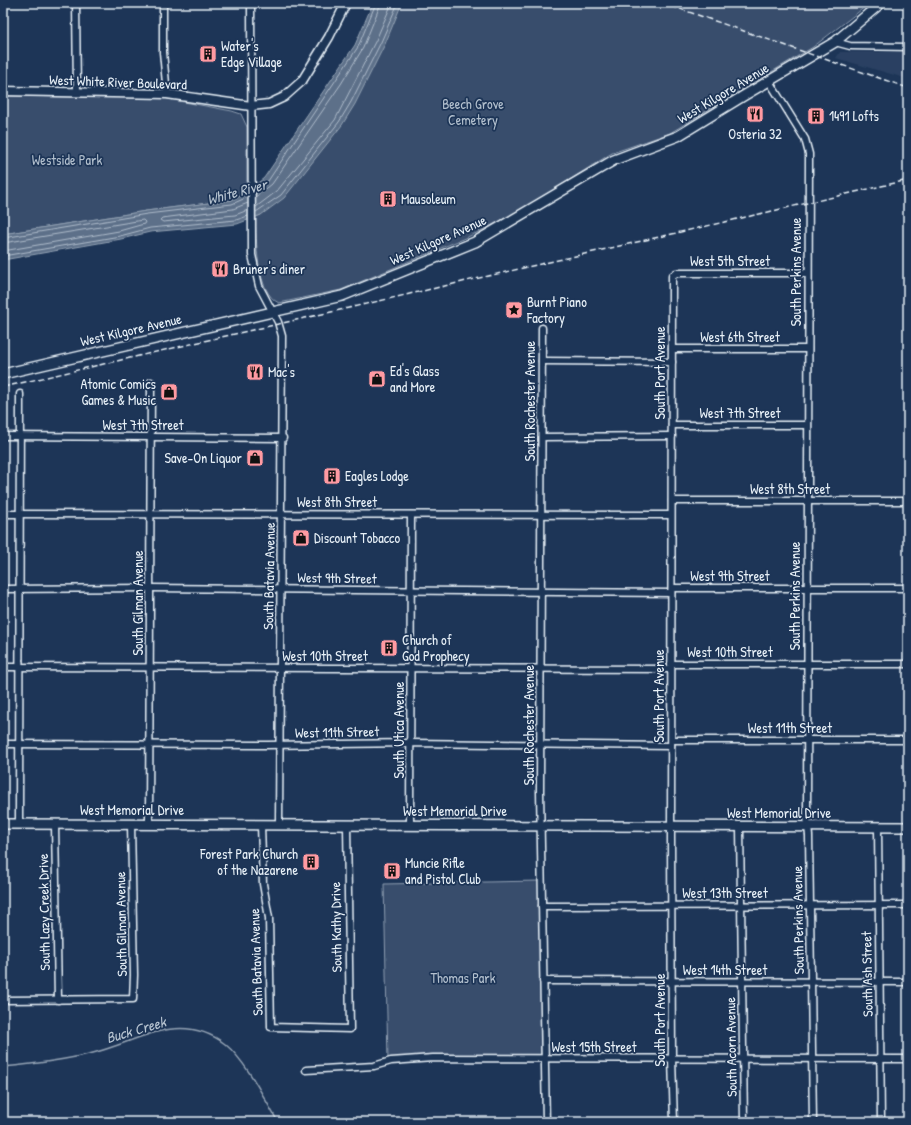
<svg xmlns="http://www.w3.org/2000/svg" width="911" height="1125" font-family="'Patrick Hand',sans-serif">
<rect width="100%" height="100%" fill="#1d3557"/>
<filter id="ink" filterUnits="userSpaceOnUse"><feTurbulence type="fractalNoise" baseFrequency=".025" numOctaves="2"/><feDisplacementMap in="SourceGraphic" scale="8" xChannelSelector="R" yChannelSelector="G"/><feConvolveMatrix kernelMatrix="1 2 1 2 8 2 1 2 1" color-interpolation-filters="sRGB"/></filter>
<g filter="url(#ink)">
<!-- built -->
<path fill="#2a4162" d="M840,52H908V79L836,58Z"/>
<!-- green -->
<g fill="#374d6c" stroke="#909fb2">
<path d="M402,3H870L813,47L670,133L612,153L528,206L479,232L341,290L279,303C256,293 256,239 256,217L261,215Z"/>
<path d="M3,96L163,98L232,111L241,114L247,127V193L232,200L146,211L3,234Z"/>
<path d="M539,881L541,1056L439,1055L388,1060L384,884Z"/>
</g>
<!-- water -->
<path fill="#5d7089" stroke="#95a4b5" d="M373,3H402L385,44L355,104L342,125L284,198L261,215L237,224L150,232L121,239L3,260V234L146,211L232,200L244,194L264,178L355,45Z"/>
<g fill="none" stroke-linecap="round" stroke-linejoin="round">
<!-- shore -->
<g stroke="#b0bdcc" stroke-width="1">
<path d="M256,190L268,181L358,47L376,3"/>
<path d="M256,197L272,184L341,84L363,48L381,3"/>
<path d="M248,203L233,209L162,218L160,220L163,222L235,215L248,210"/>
<path d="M256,207L277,191L335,120L376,40L392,3"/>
<path d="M256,212L281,195L339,122L351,102L381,42L398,3"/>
<path d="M3,238L147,214L232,204L248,197"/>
<path d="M3,243L143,220L145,222L144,224L119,231L3,251"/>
<path d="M3,256L120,236L150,228L236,220L248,216"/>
</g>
<!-- stream -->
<path stroke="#95a4b5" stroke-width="1.5" d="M3,1067C36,1064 61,1061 93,1053C140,1041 180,1010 225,1044C246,1061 264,1098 278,1122"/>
<defs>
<g id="minor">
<path d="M76,3L77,93"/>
<path d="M163,3V52L167,94"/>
<path d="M251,3L252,255L259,286L278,322L282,336L279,825"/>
<path d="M835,42L850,46L908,47"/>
<path d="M769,81L805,139L809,154L807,817L809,836L813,1122"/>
<path d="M542,328L540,791L546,1122"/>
<path d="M672,349H808"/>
<path d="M542,361L672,362"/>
<path d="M672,425H807"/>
<path d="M3,436L283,438"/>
<path d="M542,437L672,436"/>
<path d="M672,501H908"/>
<path d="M3,514L671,515"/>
<path d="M672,588H908"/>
<path d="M3,589L150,588L671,593"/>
<path d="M671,664H908"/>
<path d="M3,667L671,669"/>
<path d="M672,740H908"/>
<path d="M3,744L267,745L411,743L671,746"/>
<path d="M19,824L20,394"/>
<path d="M55,824L58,1000"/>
<path d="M149,824L151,382"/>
<path d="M261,825L263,884L269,918L271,1027L350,1029L347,825"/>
<path d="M410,825L411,515"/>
<path d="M740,827L744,1122"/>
<path d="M878,827L881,1122"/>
<path d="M542,906L908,905"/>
<path d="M543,981L908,982"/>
<path d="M3,1000L133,999L134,975L131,824"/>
<path d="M306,1070L374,1066L391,1061L433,1058L908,1059"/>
<path d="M674,1122L672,1059L671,838L672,276L676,273H808"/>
</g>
<path id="tertiary" d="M3,91L167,94L251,106L269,104L284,97L302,81L329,37L346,3"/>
<g id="secondary">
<path d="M3,374L342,296L475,242L614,160L678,136L745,95L835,42L881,3"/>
<path d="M3,824L908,827"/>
</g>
</defs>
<!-- minor casing -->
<use href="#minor" stroke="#e8f1f8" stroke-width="9"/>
<!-- tertiary casing -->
<use href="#tertiary" stroke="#e8f1f8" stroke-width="11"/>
<!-- secondary casing -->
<use href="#secondary" stroke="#e8f1f8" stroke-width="12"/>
<!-- minor -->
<use href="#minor" stroke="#1d3557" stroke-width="6"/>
<!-- tertiary -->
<use href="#tertiary" stroke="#1d3557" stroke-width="8"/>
<!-- secondary -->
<use href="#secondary" stroke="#1d3557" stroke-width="9"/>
<!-- rail -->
<g stroke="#e8f1f8" stroke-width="1.5" stroke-dasharray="6 3" stroke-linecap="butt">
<path d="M663,3L908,88"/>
<path d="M3,387L908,180"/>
</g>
</g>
</g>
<!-- icons -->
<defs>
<symbol id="building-square" viewBox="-11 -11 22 22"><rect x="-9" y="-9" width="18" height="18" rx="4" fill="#ff9aa2" stroke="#1d3557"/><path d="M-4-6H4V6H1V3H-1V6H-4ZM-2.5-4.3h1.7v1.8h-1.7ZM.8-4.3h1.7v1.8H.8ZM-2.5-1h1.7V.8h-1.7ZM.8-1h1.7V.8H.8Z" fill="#111"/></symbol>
<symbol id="restaurant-square" viewBox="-11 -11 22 22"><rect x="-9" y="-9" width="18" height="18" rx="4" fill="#ff9aa2" stroke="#1d3557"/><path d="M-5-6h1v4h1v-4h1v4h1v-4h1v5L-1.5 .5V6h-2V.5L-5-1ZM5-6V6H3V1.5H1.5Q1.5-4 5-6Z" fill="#111"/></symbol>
<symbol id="sight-square" viewBox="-11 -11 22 22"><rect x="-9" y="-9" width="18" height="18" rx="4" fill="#ff9aa2" stroke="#1d3557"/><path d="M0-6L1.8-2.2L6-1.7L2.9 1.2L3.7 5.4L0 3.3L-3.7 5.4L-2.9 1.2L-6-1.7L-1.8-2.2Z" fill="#111"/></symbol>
<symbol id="shop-square" viewBox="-11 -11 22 22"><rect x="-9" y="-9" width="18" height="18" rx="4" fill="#ff9aa2" stroke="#1d3557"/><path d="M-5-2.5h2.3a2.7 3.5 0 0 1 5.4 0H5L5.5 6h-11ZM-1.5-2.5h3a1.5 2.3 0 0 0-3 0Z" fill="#111"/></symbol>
</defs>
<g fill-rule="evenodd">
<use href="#building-square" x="198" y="44" width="20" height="20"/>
<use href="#restaurant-square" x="745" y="104" width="20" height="20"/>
<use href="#building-square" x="806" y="106" width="20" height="20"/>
<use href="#building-square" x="378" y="189" width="20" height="20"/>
<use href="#restaurant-square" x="210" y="259" width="20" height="20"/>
<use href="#sight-square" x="504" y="300" width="20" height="20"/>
<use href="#restaurant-square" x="245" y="362" width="20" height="20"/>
<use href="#shop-square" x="367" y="369" width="20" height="20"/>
<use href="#shop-square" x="159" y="382" width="20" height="20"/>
<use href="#shop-square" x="245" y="448" width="20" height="20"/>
<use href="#building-square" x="322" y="466" width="20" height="20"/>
<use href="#shop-square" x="291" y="528" width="20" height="20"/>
<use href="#building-square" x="379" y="638" width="20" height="20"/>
<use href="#building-square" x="301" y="852" width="20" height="20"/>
<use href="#building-square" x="382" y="861" width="20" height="20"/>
</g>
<g text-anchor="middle" stroke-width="3.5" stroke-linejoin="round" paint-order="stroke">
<!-- poi labels -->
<g font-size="14" fill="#e8f1f8" stroke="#1d3557" text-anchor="start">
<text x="221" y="51">Water's<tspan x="221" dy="16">Edge Village</tspan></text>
<text x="829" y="121">1491 Lofts</text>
<text x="755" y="139" text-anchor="middle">Osteria 32</text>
<text x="401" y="204">Mausoleum</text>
<text x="233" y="274">Bruner's diner</text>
<text x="527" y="307">Burnt Piano<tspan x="527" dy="16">Factory</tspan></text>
<text x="390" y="376">Ed's Glass<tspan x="390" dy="16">and More</tspan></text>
<text x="268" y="377">Mac's</text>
<text x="156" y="389" text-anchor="end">Atomic Comics<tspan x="156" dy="16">Games &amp; Music</tspan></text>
<text x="242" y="463" text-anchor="end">Save-On Liquor</text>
<text x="345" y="481">Eagles Lodge</text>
<text x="314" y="543">Discount Tobacco</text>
<text x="402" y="645">Church of<tspan x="402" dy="16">God Prophecy</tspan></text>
<text x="298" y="859" text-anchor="end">Forest Park Church<tspan x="298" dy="16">of the Nazarene</tspan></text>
<text x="405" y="868">Muncie Rifle<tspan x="405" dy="16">and Pistol Club</tspan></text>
</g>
<!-- street labels -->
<g font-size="14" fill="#e8f1f8" stroke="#1d3557">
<text transform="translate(118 82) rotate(2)" y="5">West White River Boulevard</text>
<text transform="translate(723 93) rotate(-31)" y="5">West Kilgore Avenue</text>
<text transform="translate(438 240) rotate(-24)" y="5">West Kilgore Avenue</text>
<text x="730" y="266">West 5th Street</text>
<text transform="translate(796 272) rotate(-90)" y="5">South Perkins Avenue</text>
<text transform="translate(131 330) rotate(-13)" y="5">West Kilgore Avenue</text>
<text x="740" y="342">West 6th Street</text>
<text transform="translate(660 373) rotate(-90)" y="5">South Port Avenue</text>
<text transform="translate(530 401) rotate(-90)" y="5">South Rochester Avenue</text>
<text x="740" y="418">West 7th Street</text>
<text x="143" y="430">West 7th Street</text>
<text x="790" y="494">West 8th Street</text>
<text x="337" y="507">West 8th Street</text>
<text transform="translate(269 576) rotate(-89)" y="5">South Batavia Avenue</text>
<text x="730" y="581">West 9th Street</text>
<text transform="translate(337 578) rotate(1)" y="5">West 9th Street</text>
<text transform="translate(795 596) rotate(-90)" y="5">South Perkins Avenue</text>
<text transform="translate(138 603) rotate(-90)" y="5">South Gilman Avenue</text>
<text x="730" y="657">West 10th Street</text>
<text x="325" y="661">West 10th Street</text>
<text transform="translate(659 696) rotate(-90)" y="5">South Port Avenue</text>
<text transform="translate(529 725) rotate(-90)" y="5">South Rochester Avenue</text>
<text x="790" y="733">West 11th Street</text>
<text transform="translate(399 730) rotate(-90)" y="5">South Utica Avenue</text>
<text transform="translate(337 732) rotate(-1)" y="5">West 11th Street</text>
<text x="132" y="815">West Memorial Drive</text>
<text x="455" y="816">West Memorial Drive</text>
<text x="779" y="818">West Memorial Drive</text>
<text x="725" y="898">West 13th Street</text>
<text transform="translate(44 912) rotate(-91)" y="5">South Lazy Creek Drive</text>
<text transform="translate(798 920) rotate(-91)" y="5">South Perkins Avenue</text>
<text transform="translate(121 924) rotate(-91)" y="5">South Gilman Avenue</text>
<text transform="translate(336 927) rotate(-91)" y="5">South Kathy Drive</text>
<text transform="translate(256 962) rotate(-92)" y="5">South Batavia Avenue</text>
<text x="725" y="975">West 14th Street</text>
<text transform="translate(867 974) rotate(-91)" y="5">South Ash Street</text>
<text transform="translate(660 1020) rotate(-90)" y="5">South Port Avenue</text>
<text x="594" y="1052">West 15th Street</text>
<text transform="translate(731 1047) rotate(-91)" y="5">South Acorn Avenue</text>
</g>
<!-- park labels -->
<g font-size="14" fill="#b3c0ce" stroke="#1d3557">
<text x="473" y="109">Beech Grove<tspan x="473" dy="16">Cemetery</tspan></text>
<text x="67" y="165">Westside Park</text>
<text x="463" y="983">Thomas Park</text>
</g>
<!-- water labels -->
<g font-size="15" font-style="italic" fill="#b7c4d1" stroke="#1d3557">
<text transform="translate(237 192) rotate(-15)" y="5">White River</text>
<text transform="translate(136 1030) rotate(-16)" y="5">Buck Creek</text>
</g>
</g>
<!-- margin -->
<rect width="911" height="1125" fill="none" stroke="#1d3557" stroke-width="16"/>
<rect x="8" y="8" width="895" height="1109" fill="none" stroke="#e8f1f8" stroke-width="1.5" filter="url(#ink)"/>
</svg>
